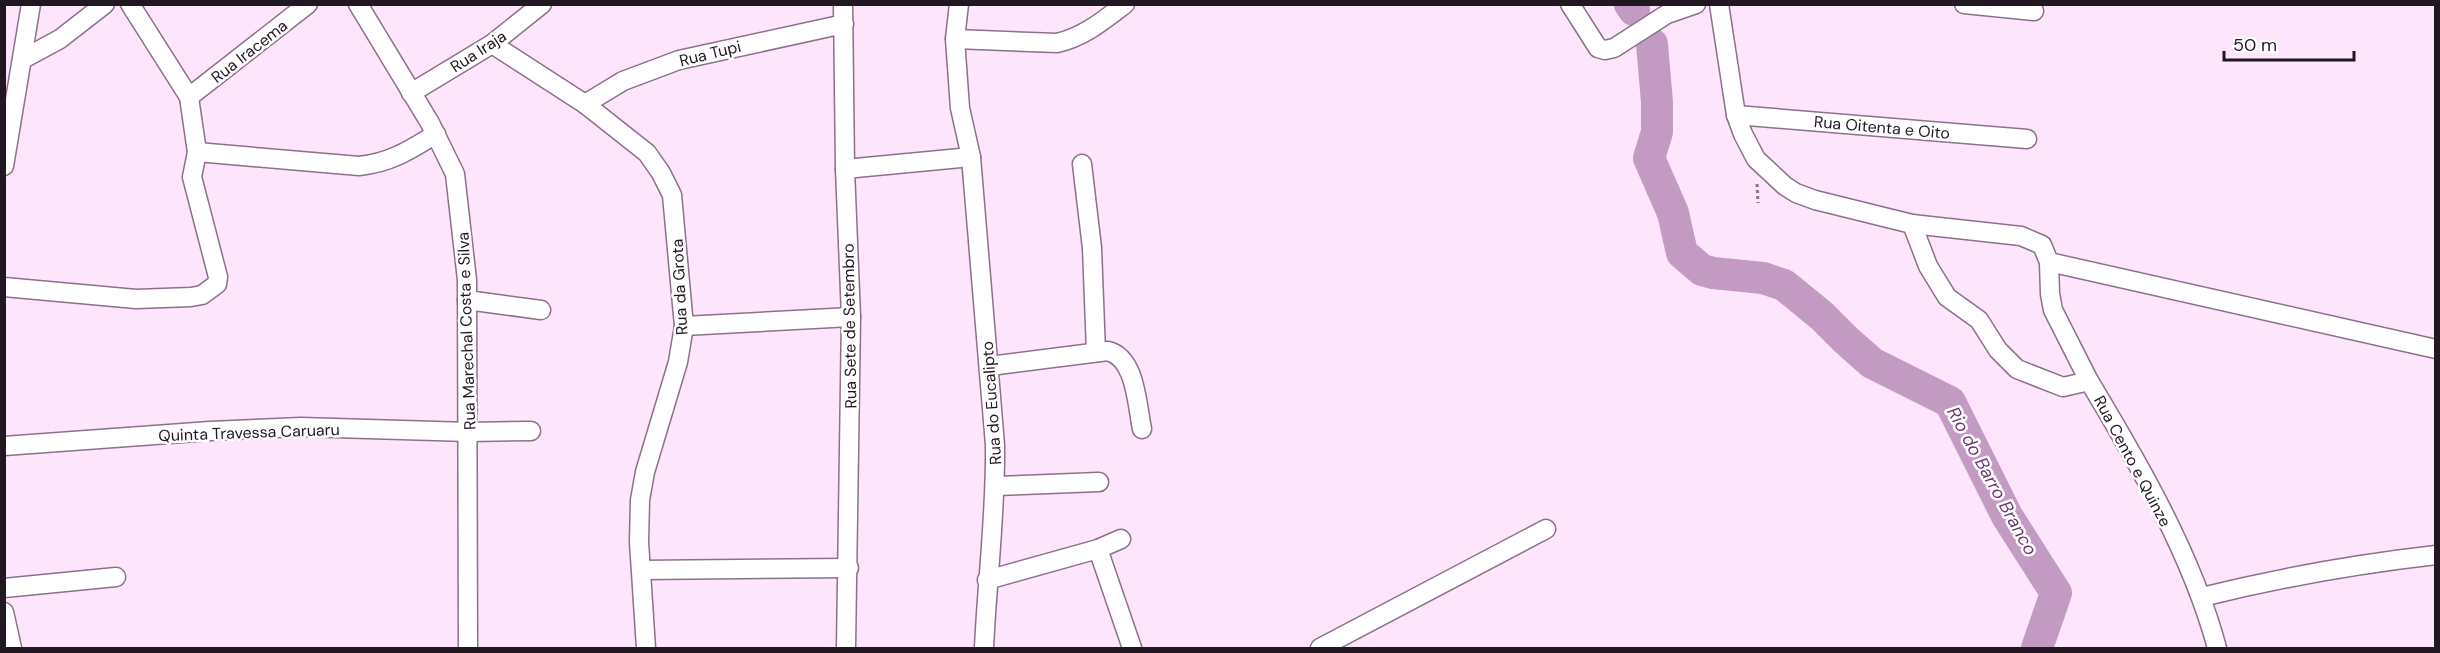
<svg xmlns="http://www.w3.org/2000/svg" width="2440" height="653" font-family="'DM Sans',sans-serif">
<rect width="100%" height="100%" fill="#fde5fc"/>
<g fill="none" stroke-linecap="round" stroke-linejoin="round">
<!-- river -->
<g stroke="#c39bc2" stroke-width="32">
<path d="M1630,4L1634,10"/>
<path d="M1652,44L1657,102V132L1649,158L1673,213L1682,253L1702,270L1713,273L1763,278L1784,285L1822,316L1846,340L1872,363L1950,402L2007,516L2056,593L2037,648"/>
</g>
<defs>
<g id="street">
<path d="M358,4L430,123L455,174L467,280L468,648"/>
<path d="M843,4L845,169L851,317L846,648"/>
<path d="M959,4L955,39L960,108L971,157L995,445C996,513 987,581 984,648"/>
<path d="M1570,4L1598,48L1605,50L1614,48L1667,14L1696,4"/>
<path d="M1719,4L1736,115L1743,134L1756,159L1785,186L1796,193L1815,200L1912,224L2021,236L2042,245L2049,262L2050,294L2053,310L2089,381"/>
<path d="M1964,4L2034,11"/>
<path d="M955,39L1057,43C1084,37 1104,20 1125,4"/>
<path d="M492,44L585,104L647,153L661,173L672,195L684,326L678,362L645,472L640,500L639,542L646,648"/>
<path d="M23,59L60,39L105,4"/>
<path d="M411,93L492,44L542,4"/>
<path d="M189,97L308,4"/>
<path d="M585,104L623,81L679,60L844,24"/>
<path d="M1736,115L2027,139"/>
<path d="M197,152L359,166C390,163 410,150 436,134"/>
<path d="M1082,164L1092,248L1096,352"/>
<path d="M4,166L31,4"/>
<path d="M845,169L971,157"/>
<path d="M1912,224L1928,266L1947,297L1979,320L1998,350L2017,369L2063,387L2089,381C2139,464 2192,555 2217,648"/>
<path d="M2049,262L2436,349"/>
<path d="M4,287L136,299L191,297L202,295L217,284L218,277L192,177L197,152L189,97L130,4"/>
<path d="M467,300L541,310"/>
<path d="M684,326L851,317"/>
<path d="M990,366L1108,351C1136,358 1137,405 1142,429"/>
<path d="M4,446L210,431L301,427L469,432L531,431"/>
<path d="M996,486L1099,482"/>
<path d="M1098,549L1132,648"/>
<path d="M642,570L849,568"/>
<path d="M987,580L1098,549L1121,539"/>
<path d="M4,588L116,577"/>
<path d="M2202,597C2278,578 2357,564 2436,555"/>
<path d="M4,612L12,648"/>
<path d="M1320,648L1546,529"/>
</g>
</defs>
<!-- street casing -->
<use href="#street" stroke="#8b718a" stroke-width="21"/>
<!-- path -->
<path stroke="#877686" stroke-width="3" stroke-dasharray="3 3" stroke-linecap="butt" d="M1757,184L1758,203"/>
<!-- street -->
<use href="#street" stroke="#fff" stroke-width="18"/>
</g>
<g text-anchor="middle" stroke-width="5" stroke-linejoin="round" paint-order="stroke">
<!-- street labels -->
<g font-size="16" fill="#211721" stroke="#fff">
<text transform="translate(249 51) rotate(-38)" y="6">Rua Iracema</text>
<text transform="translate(478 51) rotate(-33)" y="6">Rua Iraja</text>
<text transform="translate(710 53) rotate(-14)" y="6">Rua Tupi</text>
<text transform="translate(1882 127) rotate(5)" y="6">Rua Oitenta e Oito</text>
<text transform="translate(679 287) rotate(-93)" y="6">Rua da Grota</text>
<text transform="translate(849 326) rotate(-91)" y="6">Rua Sete de Setembro</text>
<text transform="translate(466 331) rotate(-92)" y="6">Rua Marechal Costa e Silva</text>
<text transform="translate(991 403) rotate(-94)" y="6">Rua do Eucalipto</text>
<text transform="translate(249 432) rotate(-2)" y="6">Quinta Travessa Caruaru</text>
<text transform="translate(2133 461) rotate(62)" y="6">Rua Cento e Quinze</text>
</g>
<!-- water labels -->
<g font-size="18" font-style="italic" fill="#6c396c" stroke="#fff">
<text transform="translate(1992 481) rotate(61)" y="6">Rio do Barro Branco</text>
</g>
</g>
<!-- border -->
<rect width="2440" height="653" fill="none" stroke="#211721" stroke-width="12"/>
<!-- scale -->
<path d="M2224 51v9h130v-9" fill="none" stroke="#211721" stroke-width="3"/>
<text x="2233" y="51" font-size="18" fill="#211721" stroke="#ffffff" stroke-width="4.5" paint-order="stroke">50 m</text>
</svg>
